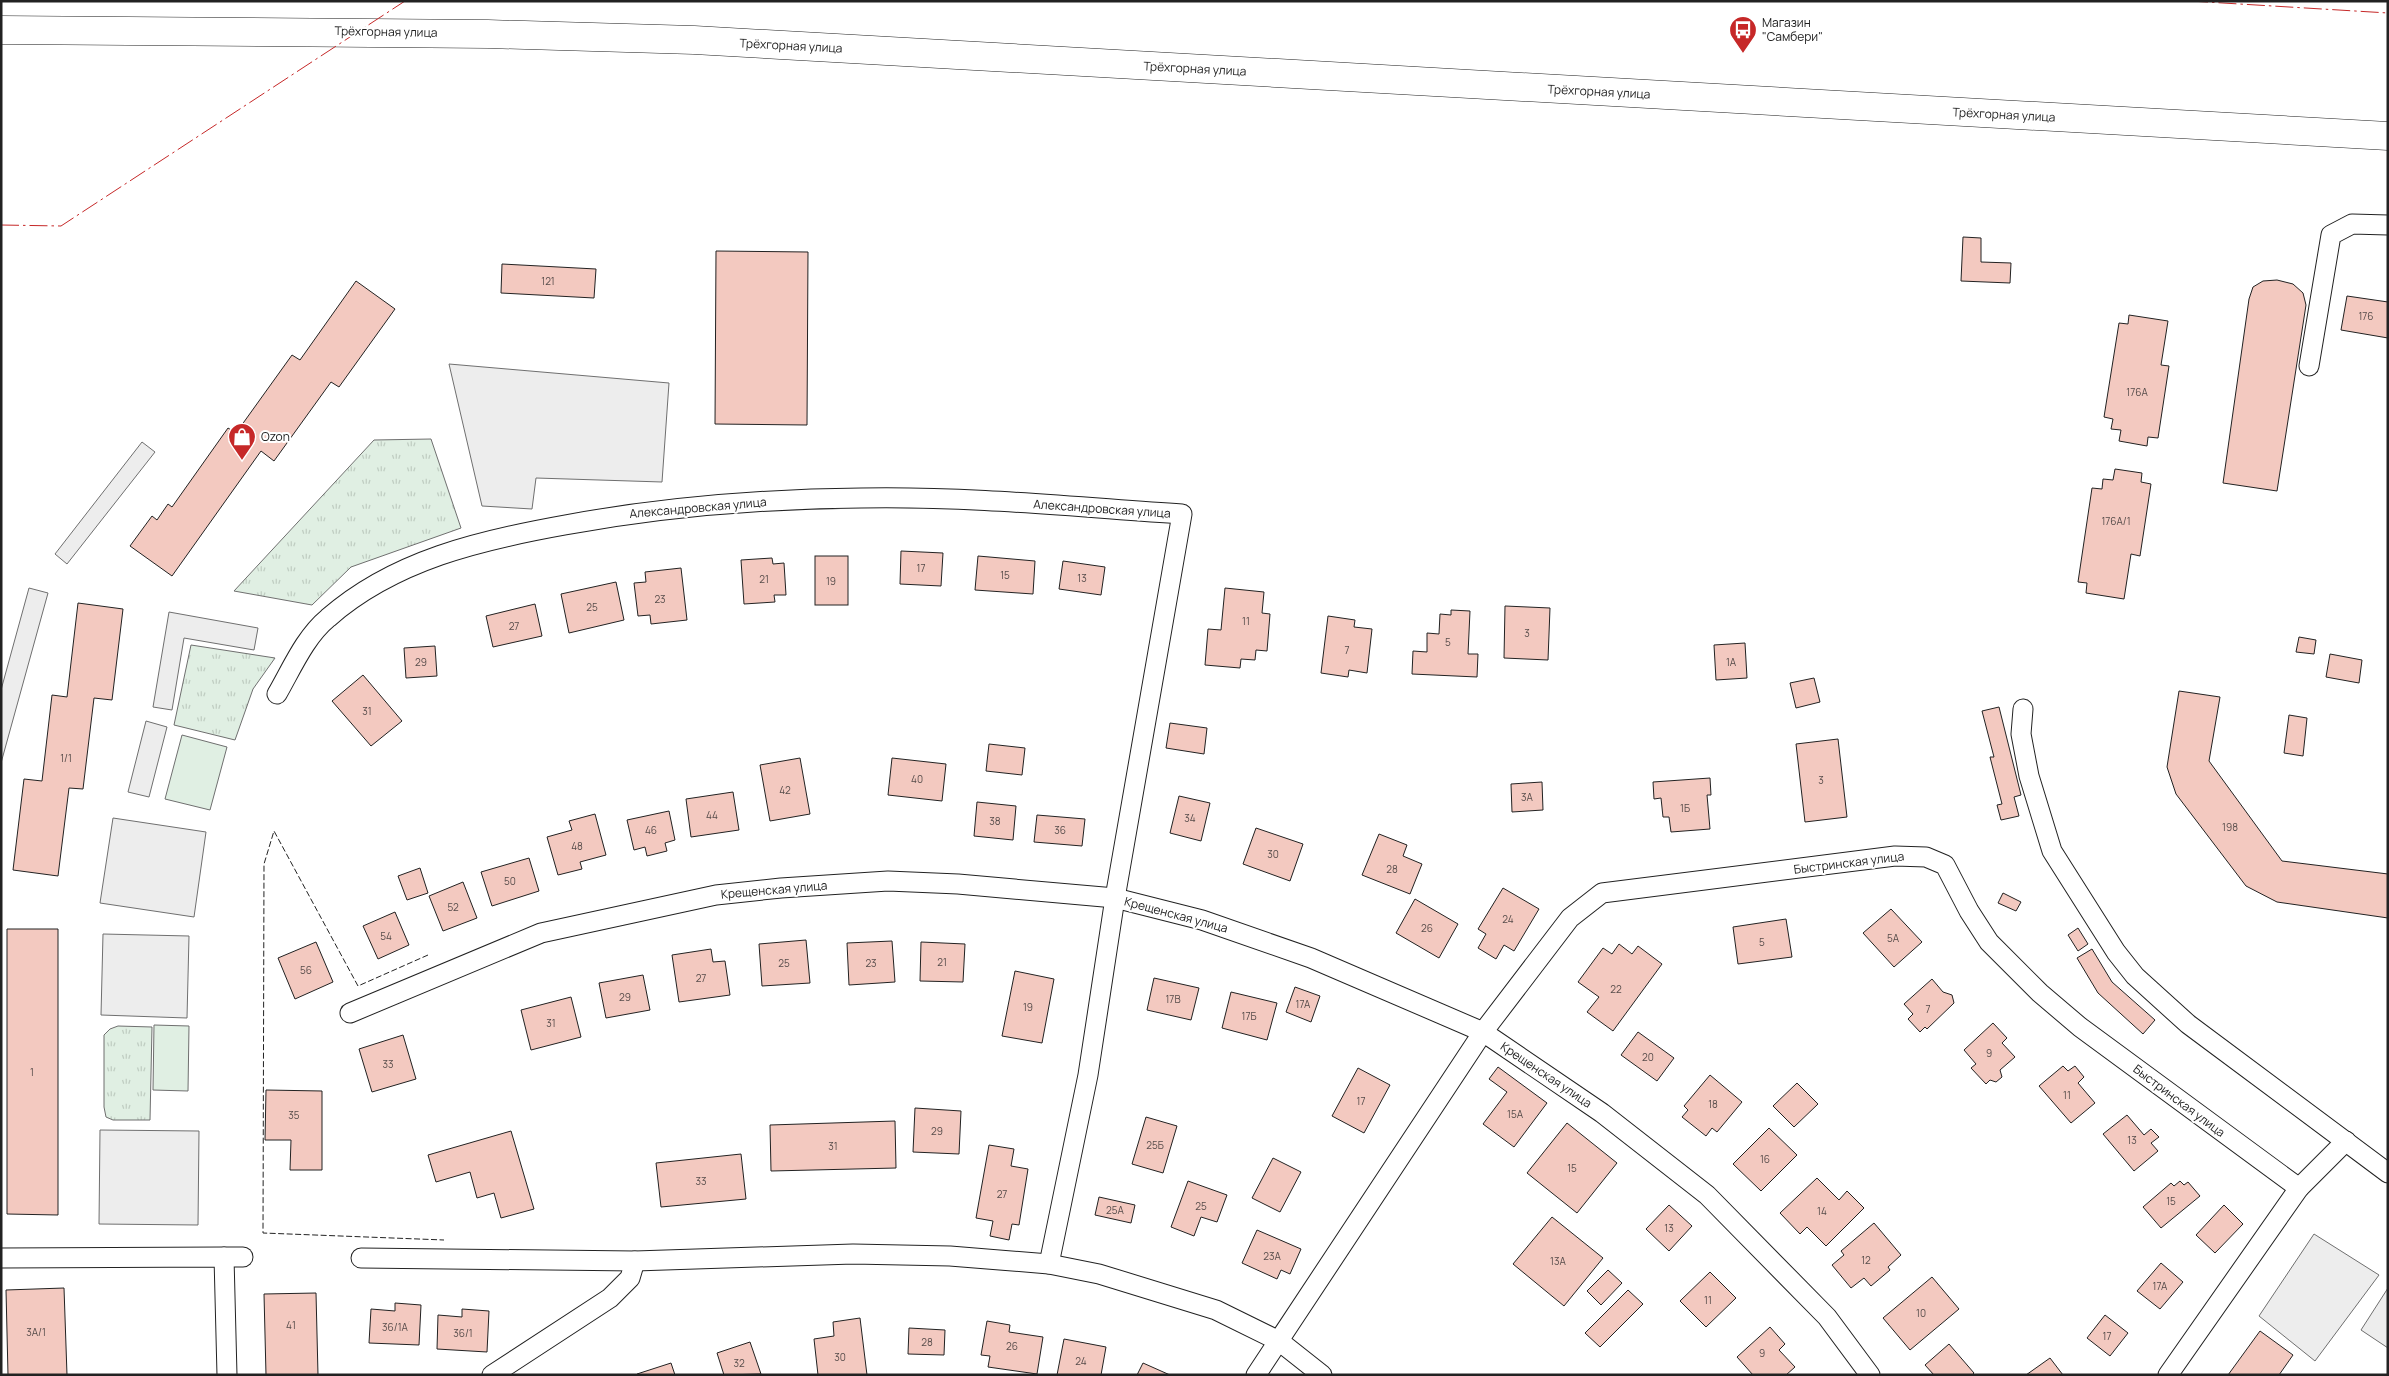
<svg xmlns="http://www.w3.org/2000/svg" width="2389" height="1376" font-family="Manrope,sans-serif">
<defs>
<pattern id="grass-tufts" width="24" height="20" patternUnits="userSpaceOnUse" patternTransform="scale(1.25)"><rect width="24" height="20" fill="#e0efe3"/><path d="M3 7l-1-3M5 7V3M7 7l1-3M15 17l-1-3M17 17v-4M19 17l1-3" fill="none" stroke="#c0cdc2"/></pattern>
</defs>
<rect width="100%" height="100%" fill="#fff"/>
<!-- grass -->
<g fill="url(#grass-tufts)" stroke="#6f6f6f">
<path d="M431,439L461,528L351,567L312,605L234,591L374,440Z"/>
<path d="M191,645L275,658L253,689L235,740L174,725Z"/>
<path d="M118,1026L152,1027L150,1120H113L106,1117L104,1107V1035L110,1029Z"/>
</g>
<!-- pitch -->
<g fill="#e0efe3" stroke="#6f6f6f">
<path d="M182,735L227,747L210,810L165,799Z"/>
<path d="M154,1025L189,1026L188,1091L153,1090Z"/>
</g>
<!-- parking -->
<g fill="#ededed" stroke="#6f6f6f">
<path d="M449,364L669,383L662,482L536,478L532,509L482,506Z"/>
<path d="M142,442L155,452L67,564L55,554Z"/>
<path d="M29,588L48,593L1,763V690Z"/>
<path d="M169,612L258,628L254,650L184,638L172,710L153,707Z"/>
<path d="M146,721L167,727L149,797L128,792Z"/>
<path d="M113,818L206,832L194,917L100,903Z"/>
<path d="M103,934L189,936L187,1018L101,1015Z"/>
<path d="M100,1130L199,1131L198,1225L99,1224Z"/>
<path d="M2314,1234L2379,1275L2315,1361L2259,1316Z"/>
<path d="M2388,1288V1348L2361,1330Z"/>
</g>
<!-- building -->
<g fill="#f3c9c0" stroke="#222">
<path d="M1963,237L1981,238V262L2011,263L2010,283L1961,281Z"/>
<path d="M716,251L808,252L807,425L715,424Z"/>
<path d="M502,264L596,269L594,298L501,293Z"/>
<path d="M2277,280L2293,284L2303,293L2306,305L2277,491L2223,483L2249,299L2253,287L2263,281Z"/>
<path d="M356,281L395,309L339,387L331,382L274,461L261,451L172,576L130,546L152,516L157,520L168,504L172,507L228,428L236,433L292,355L300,360Z"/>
<path d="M2347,296L2388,302V338L2341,330Z"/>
<path d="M2129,315L2168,321L2161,365L2169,366L2158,438L2148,437L2147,446L2119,441L2121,430L2111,429L2113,419L2104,417L2119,323L2128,324Z"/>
<path d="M2115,469L2142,473L2141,482L2151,484L2140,556L2131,554L2124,599L2086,593L2087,583L2078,582L2092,488L2102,489L2103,479L2113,480Z"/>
<path d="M901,551L943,553L941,586L900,584Z"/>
<rect x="815" y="556" width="33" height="49"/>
<path d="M978,556L1035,561L1033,594L975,590Z"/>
<path d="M772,558L773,564L784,563L786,595H774L775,602L744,604L741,560Z"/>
<path d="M1063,561L1105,567L1101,595L1059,589Z"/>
<path d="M681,568L687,620L651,624L650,615L638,616L634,583L646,582L645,572Z"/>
<path d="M616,582L624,620L569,633L561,594Z"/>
<path d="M1225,588L1264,592L1262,613L1270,614L1267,651L1256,650L1255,660L1241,659L1240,668L1205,665L1208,629L1221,630Z"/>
<path d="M78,603L123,609L112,700L94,698L83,789L69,788L58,876L13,870L24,779L42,781L52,695L67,697Z"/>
<path d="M535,604L542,636L493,647L486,616Z"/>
<path d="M1505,606L1550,608L1548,660L1504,658Z"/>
<path d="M1451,610L1470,611L1468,654H1478L1477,677L1412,674L1413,651L1427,652V633L1439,634L1440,614L1451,615Z"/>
<path d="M1328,616L1355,620L1354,627L1372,629L1367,673L1349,670L1348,677L1321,673Z"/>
<path d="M2299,637L2316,640L2314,654L2296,652Z"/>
<path d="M1745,643L1747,678L1716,680L1714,645Z"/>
<path d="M435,646L437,676L406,678L404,648Z"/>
<path d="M2330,654L2362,660L2359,683L2326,677Z"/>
<path d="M363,675L402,721L371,746L332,701Z"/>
<path d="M1814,678L1820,702L1796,708L1790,683Z"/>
<path d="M2179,691L2220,697L2209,761L2282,861L2388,874V918L2277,902L2246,886L2176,794L2167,767Z"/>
<path d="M1999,707L2021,795L2014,797L2019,816L2001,820L1997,805L2002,804L1990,757H1994L1982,711Z"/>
<path d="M2289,715L2307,718L2303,756L2284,753Z"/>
<path d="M1170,723L1207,728L1204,754L1166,748Z"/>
<path d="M1838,739L1847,817L1805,822L1796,744Z"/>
<path d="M989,744L1025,748L1022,775L986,771Z"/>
<path d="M800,758L810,814L770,821L760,765Z"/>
<path d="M892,758L946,764L942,801L888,795Z"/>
<path d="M1710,778L1711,795H1707L1710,829L1671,832L1669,817H1663L1661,798L1654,799L1653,782Z"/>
<path d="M1542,782L1543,810L1512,812L1511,784Z"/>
<path d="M733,792L739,830L691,837L686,799Z"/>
<path d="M1179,796L1210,803L1201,841L1170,833Z"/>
<path d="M977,802L1016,806L1013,840L974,836Z"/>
<path d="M669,811L675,840L665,843L667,851L647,856L645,847L634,850L627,820Z"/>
<path d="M595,814L606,855L580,862L582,869L558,875L547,837L572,830L569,821Z"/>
<path d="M1037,815L1085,819L1082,846L1034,842Z"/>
<path d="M1256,828L1303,844L1290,881L1243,864Z"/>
<path d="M1379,834L1407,845L1403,856L1422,864L1410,894L1362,875Z"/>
<path d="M529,858L539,891L492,906L481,872Z"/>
<path d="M420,868L428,893L407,900L398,876Z"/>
<path d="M463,882L477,918L443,931L429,896Z"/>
<path d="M1503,888L1539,909L1514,951L1504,945L1496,959L1478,948L1486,934L1478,929Z"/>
<path d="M2003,893L2021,902L2016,911L1998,903Z"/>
<path d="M1415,899L1458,924L1439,958L1396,933Z"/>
<path d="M1891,909L1922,942L1894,967L1863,933Z"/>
<path d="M395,912L409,945L378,959L363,926Z"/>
<path d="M1786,919L1792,957L1738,964L1733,927Z"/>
<path d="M2078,928L2088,944L2078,951L2068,935Z"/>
<path d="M7,929H58V1215L7,1214Z"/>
<path d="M806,940L810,983L762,986L759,944Z"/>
<path d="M892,941L895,982L849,985L847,943Z"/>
<path d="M316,942L333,982L295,999L278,958Z"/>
<path d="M921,942L965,944L963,982L920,981Z"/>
<path d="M1619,944L1632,954L1638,946L1662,964L1613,1031L1587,1012L1599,997L1578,982L1603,948L1612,954Z"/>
<path d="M711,949L713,962L725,961L730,995L679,1002L672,955Z"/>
<path d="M2092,949L2112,982L2155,1020L2143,1034L2098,993L2077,958Z"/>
<path d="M1015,971L1054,979L1042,1043L1002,1036Z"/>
<path d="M643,975L650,1010L606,1018L599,983Z"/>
<path d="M1154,978L1199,988L1191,1020L1147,1010Z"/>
<path d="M1932,979L1943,992L1952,995L1954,1003L1927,1029L1925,1027L1920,1032L1908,1019L1913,1014L1904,1004Z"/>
<path d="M1295,987L1320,996L1311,1022L1286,1012Z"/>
<path d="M1231,992L1277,1003L1267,1040L1222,1028Z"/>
<path d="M571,997L581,1037L531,1050L521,1010Z"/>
<path d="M1993,1023L2007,1038L2002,1043L2015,1057L2000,1070L2002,1077L1996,1082L1990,1080L1986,1084L1971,1068L1976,1064L1964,1050Z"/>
<path d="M1638,1032L1674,1058L1657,1081L1621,1055Z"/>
<path d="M403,1035L416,1079L372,1092L359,1049Z"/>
<path d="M2063,1066L2068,1071L2075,1066L2084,1077L2078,1083L2095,1103L2071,1123L2039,1086Z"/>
<path d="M1498,1067L1547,1103L1514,1147L1483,1124L1507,1092L1489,1079Z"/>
<path d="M1358,1068L1390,1085L1364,1133L1332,1116Z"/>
<path d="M1710,1075L1742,1102L1717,1132L1712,1128L1706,1136L1682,1117L1688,1110L1684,1106Z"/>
<path d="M1797,1083L1818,1104L1794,1127L1773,1106Z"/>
<path d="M266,1090L322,1091V1170H290L291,1140H265Z"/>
<path d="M915,1108L961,1111L959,1154L913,1152Z"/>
<path d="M2127,1115L2144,1135L2151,1129L2159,1137L2151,1143L2158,1151L2134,1171L2103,1134Z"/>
<path d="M1146,1117L1177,1126L1163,1173L1132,1164Z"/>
<path d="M895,1121L896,1168L771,1171L770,1125Z"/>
<path d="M1567,1123L1617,1163L1577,1213L1527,1173Z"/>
<path d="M1769,1128L1797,1155L1761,1191L1733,1164Z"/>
<path d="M511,1131L534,1209L501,1218L494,1193L477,1198L470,1172L436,1182L428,1155Z"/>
<path d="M989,1145L1014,1149L1011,1166L1028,1169L1019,1225L1012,1224L1009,1240L990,1236L993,1221L976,1218Z"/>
<path d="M741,1154L746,1199L661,1207L656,1163Z"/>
<path d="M1273,1158L1301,1172L1280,1212L1252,1198Z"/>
<path d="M1817,1178L1839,1200L1847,1191L1864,1208L1826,1246L1807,1227L1800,1234L1780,1213Z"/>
<path d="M1188,1181L1227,1195L1217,1222L1201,1217L1194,1236L1171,1227Z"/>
<path d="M2180,1181L2184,1185L2188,1182L2200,1196L2161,1228L2143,1207L2171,1183L2174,1186Z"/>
<path d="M1099,1197L1135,1205L1131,1223L1095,1215Z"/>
<path d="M1669,1205L1692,1226L1669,1251L1646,1229Z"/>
<path d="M2224,1205L2243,1224L2215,1253L2196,1235Z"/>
<path d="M1552,1217L1603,1258L1564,1306L1513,1264Z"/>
<path d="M1874,1223L1901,1255L1888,1267L1890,1270L1871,1286L1864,1278L1851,1288L1832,1265L1844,1255L1841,1251Z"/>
<path d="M1257,1230L1301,1249L1290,1274L1281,1270L1277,1279L1242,1263Z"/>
<path d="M2161,1263L2183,1282L2160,1309L2137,1291Z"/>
<path d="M1608,1270L1622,1283L1601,1305L1587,1291Z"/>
<path d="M1710,1272L1736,1298L1706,1327L1680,1301Z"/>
<path d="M1932,1277L1959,1309L1910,1350L1883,1318Z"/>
<path d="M64,1288L67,1375H8L6,1290Z"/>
<path d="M1628,1290L1643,1304L1600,1347L1585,1333Z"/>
<path d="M316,1293L318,1375H266L264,1294Z"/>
<path d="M395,1303L421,1305L419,1345L369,1343L371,1309L395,1311Z"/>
<path d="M462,1309L489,1311L487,1352L437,1349L438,1315L462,1317Z"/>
<path d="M2105,1315L2128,1333L2110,1356L2087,1338Z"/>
<path d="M860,1318L867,1375H818L814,1339L834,1336L833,1322Z"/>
<path d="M987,1321L1010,1325L1009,1332L1043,1337L1037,1374L988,1367L990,1356L981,1355Z"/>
<path d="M1770,1327L1785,1344L1779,1350L1795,1367L1786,1375H1753L1737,1357Z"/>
<path d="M909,1328L945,1330L944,1355L908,1354Z"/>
<path d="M2260,1331L2293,1355L2279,1375H2228Z"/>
<path d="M1064,1339L1106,1347L1101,1375H1057Z"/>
<path d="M750,1342L761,1374L724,1375L717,1353Z"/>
<path d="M1949,1344L1974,1373L1972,1375H1934L1925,1365Z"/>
<path d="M2050,1358L2063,1375H2026Z"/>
<path d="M671,1363L675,1375H637V1374Z"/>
<path d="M1143,1363L1170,1375H1137Z"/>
</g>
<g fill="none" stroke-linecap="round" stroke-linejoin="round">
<defs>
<g id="street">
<path d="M2309,366L2331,235L2352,224L2388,225"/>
<path d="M277,694C292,668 305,637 328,618C394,560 481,540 565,525C663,507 762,499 861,498C968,496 1076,507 1182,514L1115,898L1088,1075L1049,1264"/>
<path d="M2023,709L2021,734L2029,776L2052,851L2116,952L2135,976L2188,1024L2388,1173"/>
<path d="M350,1013L541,933L716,895L781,888L888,881L958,884L1115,898L1202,920L1311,958L1483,1032L1602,1113L1707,1195L1827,1317L1870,1375"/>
<path d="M224,1257H243"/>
<path d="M1,1258L224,1257L227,1375"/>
<path d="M361,1258L635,1261L853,1254L950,1256L1049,1264L1099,1274L1216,1310L1279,1341L1322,1375"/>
<path d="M492,1375L610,1298L630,1278L635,1261"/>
<path d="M1256,1375L1483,1032L1570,918L1602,893L1895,856L1926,857L1945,865L1969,911L1989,942L2040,993L2080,1027L2299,1188"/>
<path d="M2168,1375L2299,1188L2346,1141"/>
</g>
<path id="highway" d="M1,30L488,34L694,40L2388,136"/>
</defs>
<!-- street casing -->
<use href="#street" stroke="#222" stroke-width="21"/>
<!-- highway casing -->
<use href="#highway" stroke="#222" stroke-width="29"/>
<!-- street -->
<use href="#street" stroke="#fff" stroke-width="19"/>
<!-- highway -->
<use href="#highway" stroke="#fff" stroke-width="28"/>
<!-- fence -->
<path stroke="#222" stroke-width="1" stroke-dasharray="6 2.5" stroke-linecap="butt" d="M428,955L358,986L274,831L264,864L263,1233L444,1240"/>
<!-- power -->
<g stroke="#c62828" stroke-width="1" stroke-dasharray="18 4 2.5 4" stroke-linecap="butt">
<path d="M2190,1L2388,13"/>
<path d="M1,225L61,226L405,1"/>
</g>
</g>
<!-- icons -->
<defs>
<symbol id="bus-pin" viewBox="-11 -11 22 30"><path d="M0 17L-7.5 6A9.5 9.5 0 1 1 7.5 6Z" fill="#c62828" stroke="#fff"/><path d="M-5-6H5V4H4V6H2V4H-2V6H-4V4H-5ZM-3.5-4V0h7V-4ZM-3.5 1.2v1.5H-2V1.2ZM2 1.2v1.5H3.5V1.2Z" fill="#fff"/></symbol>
<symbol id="shop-pin" viewBox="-11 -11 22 30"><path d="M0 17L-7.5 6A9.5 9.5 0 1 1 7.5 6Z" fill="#c62828" stroke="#fff"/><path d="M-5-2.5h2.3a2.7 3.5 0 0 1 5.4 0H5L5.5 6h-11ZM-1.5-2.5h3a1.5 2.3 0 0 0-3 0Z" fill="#fff"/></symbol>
</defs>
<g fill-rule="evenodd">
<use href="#bus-pin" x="1727" y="14" width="32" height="43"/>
<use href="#shop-pin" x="226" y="421" width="32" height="43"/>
</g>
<g text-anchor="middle" stroke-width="4" stroke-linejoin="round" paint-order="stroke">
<!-- number labels -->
<g font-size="10" fill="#564c4a">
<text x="548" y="285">121</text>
<text x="2366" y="320">176</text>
<text x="2137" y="396">176А</text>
<text x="2116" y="525">176А/1</text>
<text x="921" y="572">17</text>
<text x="1005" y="579">15</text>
<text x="1082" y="582">13</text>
<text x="764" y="583">21</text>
<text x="831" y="585">19</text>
<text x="660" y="603">23</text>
<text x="592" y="611">25</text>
<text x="1246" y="625">11</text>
<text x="514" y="630">27</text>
<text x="1527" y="637">3</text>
<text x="1448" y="646">5</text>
<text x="1347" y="654">7</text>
<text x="421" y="666">29</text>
<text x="1731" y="666">1А</text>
<text x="367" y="715">31</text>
<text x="66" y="762">1/1</text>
<text x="917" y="783">40</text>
<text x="1821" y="784">3</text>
<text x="785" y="794">42</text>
<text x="1527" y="801">3А</text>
<text x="1685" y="812">1Б</text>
<text x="712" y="819">44</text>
<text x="1190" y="822">34</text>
<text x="995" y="825">38</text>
<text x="2230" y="831">198</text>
<text x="651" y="834">46</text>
<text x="1060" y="834">36</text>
<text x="577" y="850">48</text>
<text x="1273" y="858">30</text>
<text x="1392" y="873">28</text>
<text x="510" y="885">50</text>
<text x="453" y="911">52</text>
<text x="1508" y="923">24</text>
<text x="1427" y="932">26</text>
<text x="386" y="940">54</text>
<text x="1893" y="942">5А</text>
<text x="1762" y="946">5</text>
<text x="942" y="966">21</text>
<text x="784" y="967">25</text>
<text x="871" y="967">23</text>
<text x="306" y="974">56</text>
<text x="701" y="982">27</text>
<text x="1616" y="993">22</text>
<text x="625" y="1001">29</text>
<text x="1173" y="1003">17В</text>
<text x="1303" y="1008">17А</text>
<text x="1028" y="1011">19</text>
<text x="1928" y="1013">7</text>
<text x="1249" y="1020">17Б</text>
<text x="551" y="1027">31</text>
<text x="1989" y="1057">9</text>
<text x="1648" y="1061">20</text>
<text x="388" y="1068">33</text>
<text x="32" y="1076">1</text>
<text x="2067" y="1099">11</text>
<text x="1361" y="1105">17</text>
<text x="1713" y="1108">18</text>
<text x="1515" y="1118">15А</text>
<text x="294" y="1119">35</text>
<text x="937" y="1135">29</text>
<text x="2132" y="1144">13</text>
<text x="1155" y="1149">25Б</text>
<text x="833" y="1150">31</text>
<text x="1765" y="1163">16</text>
<text x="1572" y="1172">15</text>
<text x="701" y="1185">33</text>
<text x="1002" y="1198">27</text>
<text x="2171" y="1205">15</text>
<text x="1201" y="1210">25</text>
<text x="1115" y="1214">25А</text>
<text x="1822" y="1215">14</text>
<text x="1669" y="1232">13</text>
<text x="1272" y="1260">23А</text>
<text x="1866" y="1264">12</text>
<text x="1558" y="1265">13А</text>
<text x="2160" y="1290">17А</text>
<text x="1708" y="1304">11</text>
<text x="1921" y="1317">10</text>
<text x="291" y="1329">41</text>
<text x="395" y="1331">36/1А</text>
<text x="36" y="1336">3А/1</text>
<text x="463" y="1337">36/1</text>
<text x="2107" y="1340">17</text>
<text x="927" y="1346">28</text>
<text x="1012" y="1350">26</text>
<text x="1762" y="1357">9</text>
<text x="840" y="1361">30</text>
<text x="1081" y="1365">24</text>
<text x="739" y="1367">32</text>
</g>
<!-- poi labels -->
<g font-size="12" fill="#222" stroke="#fff" text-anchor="start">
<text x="1762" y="27">Магазин<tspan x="1762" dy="14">"Самбери"</tspan></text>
<text x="261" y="441">Ozon</text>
</g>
<!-- street labels -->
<g font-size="12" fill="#222" stroke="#fff">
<text transform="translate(386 32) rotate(1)" y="4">Трёхгорная улица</text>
<text transform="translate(791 46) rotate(3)" y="4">Трёхгорная улица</text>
<text transform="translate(1195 69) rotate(3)" y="4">Трёхгорная улица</text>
<text transform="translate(1599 92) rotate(3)" y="4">Трёхгорная улица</text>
<text transform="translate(2004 115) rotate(3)" y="4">Трёхгорная улица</text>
<text transform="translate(698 508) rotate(-5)" y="4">Александровская улица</text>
<text transform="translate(1102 509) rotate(4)" y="4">Александровская улица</text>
<text transform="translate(1849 863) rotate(-7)" y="4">Быстринская улица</text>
<text transform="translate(774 890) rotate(-5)" y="4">Крещенская улица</text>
<text transform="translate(1176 915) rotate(15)" y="4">Крещенская улица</text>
<text transform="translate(1546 1075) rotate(34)" y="4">Крещенская улица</text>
<text transform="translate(2179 1101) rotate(37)" y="4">Быстринская улица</text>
</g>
</g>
<!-- border -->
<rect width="2389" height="1376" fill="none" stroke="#222222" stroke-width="5"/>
</svg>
